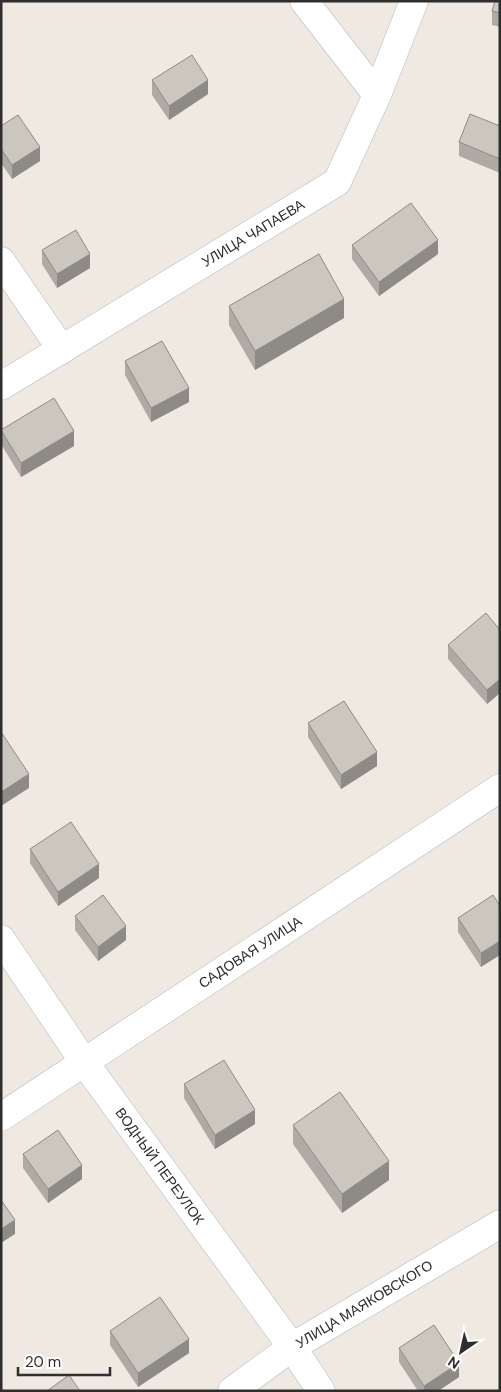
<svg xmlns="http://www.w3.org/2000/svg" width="501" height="1392" font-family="'DM Sans',sans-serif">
<rect width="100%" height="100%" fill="#efe9e1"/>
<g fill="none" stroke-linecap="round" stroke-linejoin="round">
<defs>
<g id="minor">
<path d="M304,1L377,95"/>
<path d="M1,261L62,350"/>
<path d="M1,386L337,182L377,95L414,1"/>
<path d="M1,939L84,1062L292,1347L321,1391"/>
<path d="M1,1117L500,788"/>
<path d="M232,1391L292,1347L500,1224"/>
</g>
</defs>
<!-- minor casing -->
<use href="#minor" stroke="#b4b7c1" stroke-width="29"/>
<!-- minor -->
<use href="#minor" stroke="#fff" stroke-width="28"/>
</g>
<!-- wall -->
<g fill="#afaba4">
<path d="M500,1V27L492,25V11Z"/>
<path d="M152,80L208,94L169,120L152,95Z"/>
<path d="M1,126L40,161L12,179L1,163Z"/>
<path d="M500,126V173L459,156V142Z"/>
<path d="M352,245L438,254L379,296L352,259Z"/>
<path d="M42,250L90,268L57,288L42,264Z"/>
<path d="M229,306L344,318L255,370L229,325Z"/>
<path d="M125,361L189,402L151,422L125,375Z"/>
<path d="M1,430L74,446L21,477L1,444Z"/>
<path d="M500,630V693L487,704L448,659V645Z"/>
<path d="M308,723L377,766L341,789L308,737Z"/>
<path d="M30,849L99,878L58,906L30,863Z"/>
<path d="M500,906L481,967L458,932V918Z"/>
<path d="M75,916L126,940L98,961L75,930Z"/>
<path d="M184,1084L255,1124L215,1149L184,1098Z"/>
<path d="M293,1125L389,1180L342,1213L293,1144Z"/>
<path d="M23,1154L82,1179L48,1203L23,1168Z"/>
<path d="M110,1331L189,1353L138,1387L110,1345Z"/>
<path d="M399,1348L459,1377L438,1391H418L399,1362Z"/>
</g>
<!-- shaded-wall -->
<g fill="#8e8b86">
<path d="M208,80V94L169,120V106Z"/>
<path d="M40,147V161L12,179V165Z"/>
<path d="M438,240V254L379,296V282Z"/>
<path d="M90,254V268L57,288V274Z"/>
<path d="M344,299V318L255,370V351Z"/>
<path d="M189,388V402L151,422V408Z"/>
<path d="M74,431V446L21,477V463Z"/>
<path d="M500,679V693L487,704V690Z"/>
<path d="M377,752V766L341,789V775Z"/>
<path d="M29,774V788L1,806V792Z"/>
<path d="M99,864V878L58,906V892Z"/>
<path d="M126,926V940L98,961V947Z"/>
<path d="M500,941V955L481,967V953Z"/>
<path d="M255,1110V1124L215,1149V1135Z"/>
<path d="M389,1161V1180L342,1213V1194Z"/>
<path d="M82,1165V1179L48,1203V1189Z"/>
<path d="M15,1220V1234L1,1243V1229Z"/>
<path d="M189,1339V1353L138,1387V1373Z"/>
<path d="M459,1363V1377L438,1391H424V1386Z"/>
</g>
<!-- building -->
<g fill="#cbc7bf" stroke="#8e8b86">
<path d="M495,1H500V13L492,11Z"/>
<path d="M192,55L208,80L169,106L152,80Z"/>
<path d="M470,114L500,126V159L459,142Z"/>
<path d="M18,115L40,147L12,165L1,149V126Z"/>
<path d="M411,203L438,240L379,282L352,245Z"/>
<path d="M76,230L90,254L57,274L42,250Z"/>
<path d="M319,254L344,299L255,351L229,306Z"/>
<path d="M162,341L189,388L151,408L125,361Z"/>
<path d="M54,398L74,431L21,463L1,430Z"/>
<path d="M486,613L500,630V679L487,690L448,645Z"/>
<path d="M344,701L377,752L341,775L308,723Z"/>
<path d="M1,732L29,774L1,792Z"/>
<path d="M71,822L99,864L58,892L30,849Z"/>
<path d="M103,895L126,926L98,947L75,916Z"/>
<path d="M493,895L500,906V941L481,953L458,918Z"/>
<path d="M224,1060L255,1110L215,1135L184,1084Z"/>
<path d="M340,1092L389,1161L342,1194L293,1125Z"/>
<path d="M58,1130L82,1165L48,1189L23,1154Z"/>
<path d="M1,1200L15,1220L1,1229Z"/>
<path d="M160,1297L189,1339L138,1373L110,1331Z"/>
<path d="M434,1325L459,1363L424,1386L399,1348Z"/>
<path d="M69,1375L80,1391H47Z"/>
</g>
<g text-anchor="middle" stroke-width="4" stroke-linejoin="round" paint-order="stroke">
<!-- street labels -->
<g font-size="14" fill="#2e2e2e" stroke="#fff">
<text transform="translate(253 233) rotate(-31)" y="5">УЛИЦА ЧАПАЕВА</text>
<text transform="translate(250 952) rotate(-33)" y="5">САДОВАЯ УЛИЦА</text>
<text transform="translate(160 1166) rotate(54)" y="5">ВОДНЫЙ ПЕРЕУЛОК</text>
<text transform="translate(364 1304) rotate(-31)" y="5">УЛИЦА МАЯКОВСКОГО</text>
</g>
</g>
<!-- border -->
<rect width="501" height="1392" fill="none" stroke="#2e2e2e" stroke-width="5"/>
<!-- north arrow -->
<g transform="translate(461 1352) rotate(214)" stroke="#ffffff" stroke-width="4" paint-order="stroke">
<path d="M0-4L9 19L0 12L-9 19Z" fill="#2e2e2e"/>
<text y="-8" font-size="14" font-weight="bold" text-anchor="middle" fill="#2e2e2e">N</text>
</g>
<!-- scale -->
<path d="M18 1367v8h92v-8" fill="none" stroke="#2e2e2e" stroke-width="2.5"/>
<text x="25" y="1367" font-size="15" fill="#2e2e2e" stroke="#ffffff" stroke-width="4" paint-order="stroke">20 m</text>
</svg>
